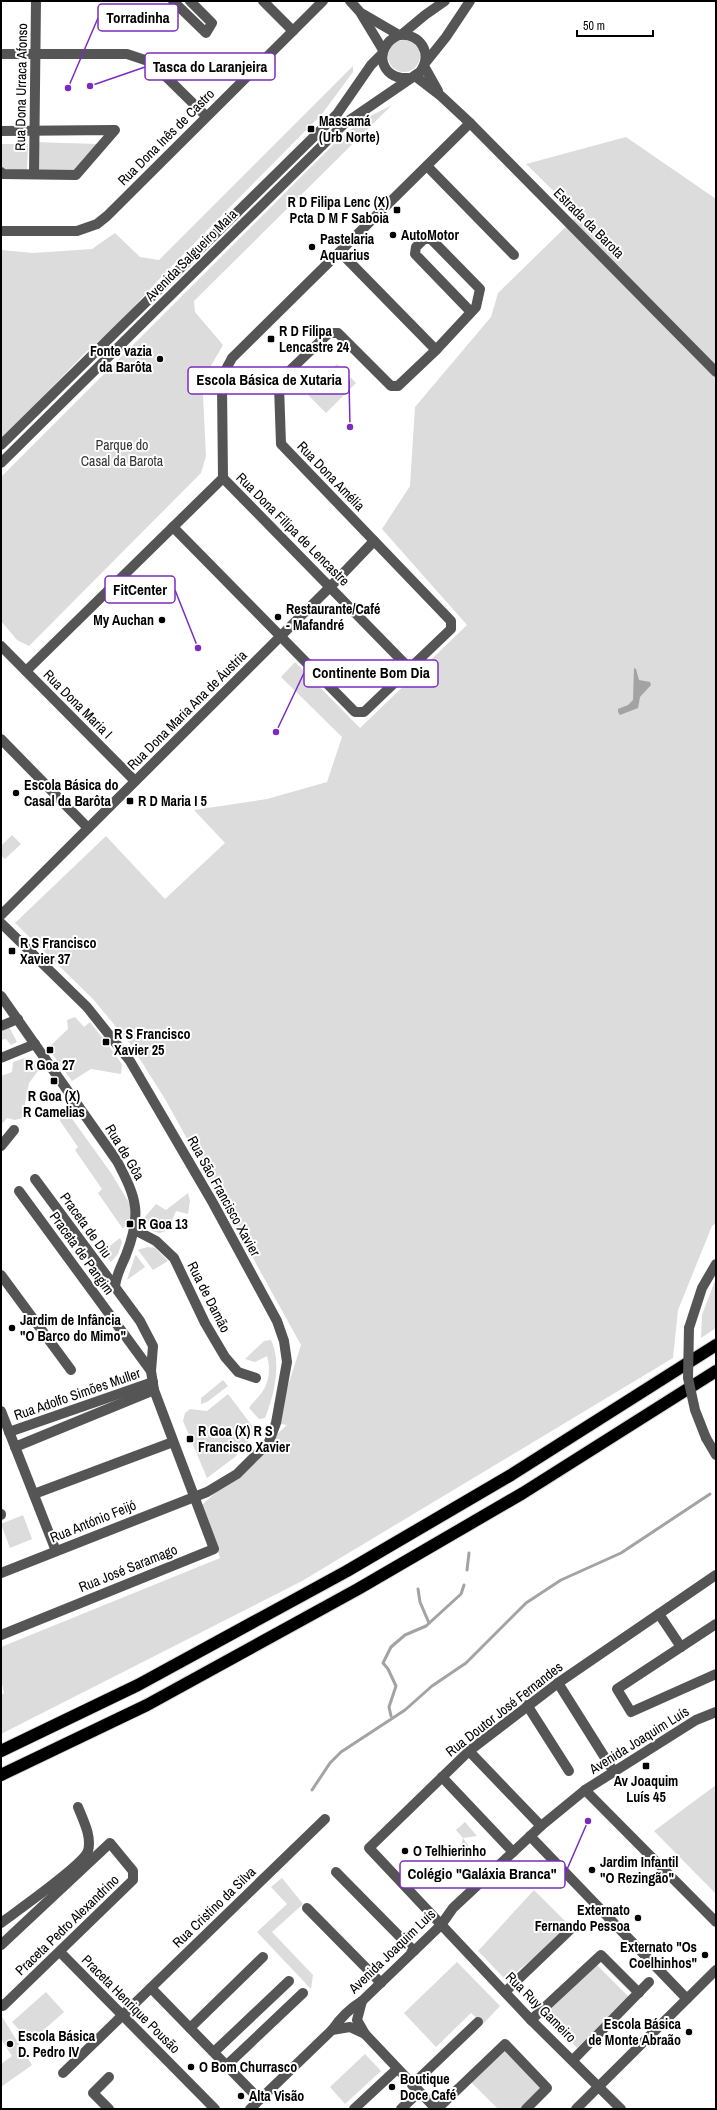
<svg xmlns="http://www.w3.org/2000/svg" width="717" height="2110" font-family="'Archivo Narrow',sans-serif">
<rect width="100%" height="100%" fill="#fff"/>
<!-- green -->
<g fill="#dcdcdc">
<circle cx="404" cy="56" r="16"/>
<path d="M353,66V72L322,114L165,273L112,330L87,351L1,440V250L33,253L92,249L115,233L140,257L159,260Z"/>
<path d="M392,105L194,301L195,312L223,345L205,376L203,396L206,456L201,473L29,646L17,640L1,621V477L340,138L364,119Z"/>
<path d="M626,137L716,199V1223L712,1226L678,1310L673,1358L302,1581L1,1734V1695L4,1693L1,1679V1647L220,1558L202,1505L287,1425L276,1423L301,1345L165,1099L131,1045L93,999L15,923L106,836L165,899L225,843L194,810L267,799L327,782L342,737L281,677L295,662L360,728L467,625L382,529L410,486L415,407L491,317L498,293L578,215L526,164Z"/>
<path d="M34,142L97,144L73,172L34,171Z"/>
<path d="M1,144H28L27,171L6,170L1,166Z"/>
<path d="M337,364L356,383L326,413L307,394Z"/>
<path d="M12,835L21,844L5,859L1,856V846Z"/>
<path d="M75,1017L84,1027L90,1022L104,1040L103,1042L106,1046L108,1045L122,1064L121,1074L91,1069L72,1081L48,1048L68,1029L67,1020Z"/>
<path d="M9,1027L17,1042L11,1045L6,1039L1,1040V1030Z"/>
<path d="M25,1058L36,1061L41,1067L29,1083L22,1118L15,1120L7,1118L1,1125V1076L12,1072L13,1062Z"/>
<path d="M70,1107L76,1111L70,1116L111,1173L134,1211L123,1229L98,1193L102,1189L75,1150L78,1147L60,1121L61,1114Z"/>
<path d="M188,1193L190,1201L188,1214L176,1211L168,1230L160,1233L152,1231L144,1218L156,1204L166,1210Z"/>
<path d="M120,1238L122,1242L118,1254L111,1262L101,1250L106,1249Z"/>
<path d="M147,1247L155,1248L168,1261L153,1270L138,1250Z"/>
<path d="M136,1255L145,1267L127,1280L135,1256Z"/>
<path d="M716,1278V1328L701,1338L702,1315Z"/>
<path d="M271,1340C282,1363 274,1395 265,1418L259,1419L249,1408C252,1403 256,1400 259,1396C269,1385 271,1370 267,1356L255,1362L245,1359L264,1341Z"/>
<path d="M223,1380L228,1386L207,1402L201,1404V1398Z"/>
<path d="M228,1394L256,1431L235,1457L207,1478L183,1421L185,1413L190,1409L207,1411Z"/>
<path d="M23,1515L32,1539L10,1548L1,1524Z"/>
<path d="M716,1785V1894L654,1831Z"/>
<path d="M465,1822L477,1836L463,1838L474,1854L470,1860L461,1845L463,1838L456,1830Z"/>
<path d="M282,1878L303,1904L272,1932L313,1975L311,1989L257,1932L287,1904L271,1887Z"/>
<path d="M534,1890L572,1928L506,1980L478,1951Z"/>
<path d="M457,1962L500,2006L483,2024L471,2013L436,2047L404,2013Z"/>
<path d="M597,1965L629,1997L577,2048L545,2013Z"/>
<path d="M46,1992L64,2012L30,2042L12,2022Z"/>
<path d="M1,2015L32,2065L1,2087V2064L12,2056L1,2039Z"/>
<path d="M504,2049L542,2087L520,2109H498L470,2081Z"/>
<path d="M365,2054L381,2071L345,2104L330,2087Z"/>
</g>
<!-- water -->
<path fill="#a3a3a3" d="M634,668L636,669L639,680L650,682L651,685L640,697L638,708L620,715L618,712V709L628,705L633,700Z"/>
<g fill="none" stroke-linecap="round" stroke-linejoin="round">
<!-- stream -->
<g stroke="#a3a3a3" stroke-width="3">
<path d="M467,1570L469,1553"/>
<path d="M418,1589L420,1602L429,1623"/>
<path d="M391,1716L389,1707L396,1686L388,1669L383,1663L391,1647L405,1635L426,1626L461,1594L464,1585"/>
<path d="M312,1790L330,1763L341,1752L405,1710L432,1686L466,1663L526,1603L561,1580L621,1553L710,1494"/>
</g>
<defs>
<g id="highway">
<path d="M1,1751L138,1685L347,1571L511,1475L716,1345"/>
<path d="M1,1775L147,1705L358,1589L523,1493L716,1371"/>
</g>
</defs>
<!-- highway casing -->
<use href="#highway" stroke="#dbdbdb" stroke-width="14"/>
<!-- minor -->
<g stroke="#555" stroke-width="10">
<path d="M173,1L206,33L212,23L190,1"/>
<path d="M263,1L293,31"/>
<path d="M350,1L360,12L383,50"/>
<path d="M363,14L399,35"/>
<path d="M401,35L425,15L445,1"/>
<path d="M1,54H127L151,62L206,116"/>
<path d="M426,62L446,37L470,1"/>
<path d="M424,66L438,91"/>
<path d="M415,76L441,96L470,123L716,372"/>
<path d="M1,131L115,130L76,175L3,174L1,172"/>
<path d="M427,166L514,255"/>
<path d="M34,174L36,1"/>
<path d="M1,231H77L97,224L107,216L323,1"/>
<path d="M340,252L436,350"/>
<path d="M1,445L337,114L371,65L382,54"/>
<path d="M1,463L344,124L420,72C433,54 421,33 399,35C372,47 380,80 408,78"/>
<path d="M173,527L355,712H364L451,629V621L281,444L279,386L285,375L329,333H338L391,386H398L436,350L476,307L480,289L431,239H424L416,247L415,254L471,312"/>
<path d="M1,646L135,781"/>
<path d="M410,669L223,478L222,387L225,371L232,358L470,123"/>
<path d="M26,671L223,478"/>
<path d="M1,739L88,828"/>
<path d="M1,915L330,587L374,541"/>
<path d="M1,923L87,1007L130,1061L213,1203L277,1321L284,1341L287,1362L276,1423L269,1442L237,1474L207,1492L1,1573"/>
<path d="M1,996L117,1161C137,1199 142,1214 126,1255C121,1267 116,1275 115,1287L140,1321L153,1346L151,1371L154,1390L214,1549L1,1635"/>
<path d="M1,1026L18,1019"/>
<path d="M1,1058L35,1044"/>
<path d="M1,1146L14,1130"/>
<path d="M35,1179L115,1287"/>
<path d="M19,1191L151,1371"/>
<path d="M135,1230L156,1241L174,1258L205,1323L225,1357L238,1372L256,1378"/>
<path d="M1,1275L71,1370"/>
<path d="M689,1328L702,1288L716,1264"/>
<path d="M1,1411L56,1551"/>
<path d="M9,1432L153,1382"/>
<path d="M706,1438L716,1455"/>
<path d="M15,1447L154,1390"/>
<path d="M34,1494L173,1442"/>
<path d="M1,1515V1514"/>
<path d="M659,1614L681,1647"/>
<path d="M716,1624L617,1689L631,1712L716,1674"/>
<path d="M558,1683L614,1772"/>
<path d="M527,1705L569,1771"/>
<path d="M469,1751L541,1826"/>
<path d="M442,1777L513,1852"/>
<path d="M585,1790L716,1922"/>
<path d="M530,1836L687,1999"/>
<path d="M336,1872L414,1951"/>
<path d="M307,1908L381,1983"/>
<path d="M1,1923C17,1911 83,1865 88,1851C92,1836 83,1820 78,1807"/>
<path d="M1,1945L110,1843L133,1871V1880L3,2006L1,2004"/>
<path d="M60,1952L215,2109"/>
<path d="M151,1988L259,2099"/>
<path d="M505,1992L572,1928"/>
<path d="M362,2001L357,2020L365,2034L436,2109"/>
<path d="M531,2020L601,1955L639,1993"/>
<path d="M190,2028L263,1957"/>
<path d="M332,2030L350,2027L365,2034"/>
<path d="M214,2052L289,1981"/>
<path d="M573,2060L649,1982"/>
<path d="M227,2065L303,1993"/>
<path d="M63,2073L325,1819"/>
<path d="M412,2085L478,2022"/>
<path d="M109,2109L93,2093L109,2077"/>
<path d="M250,2109L332,2030C341,2017 349,2009 362,2001L441,1925L453,1908L541,1826L585,1790L696,1720L716,1712"/>
<path d="M354,2109L397,2069"/>
<path d="M401,2109L419,2092"/>
<path d="M437,2109L505,2044L547,2088L526,2109"/>
<path d="M576,2109L716,1970"/>
<path d="M621,2109L531,2020L369,1848L469,1751L558,1683L716,1575"/>
</g>
<!-- highway -->
<use href="#highway" stroke="#000" stroke-width="12"/>
<!-- minor-bridge -->
<path stroke="#555" stroke-width="10" d="M689,1328L688,1378L695,1410L706,1438"/>
</g>
<!-- markers -->
<g fill="#000" stroke="#fff" stroke-width="1.5">
<rect x="307" y="125" width="8" height="8" rx="2"/>
<rect x="393" y="206" width="8" height="8" rx="2"/>
<circle cx="393" cy="235" r="4"/>
<circle cx="312" cy="247" r="4"/>
<rect x="267" y="335" width="8" height="8" rx="2"/>
<circle cx="160" cy="359" r="4"/>
<circle cx="278" cy="617" r="4"/>
<circle cx="162" cy="620" r="4"/>
<circle cx="16" cy="793" r="4"/>
<rect x="126" y="797" width="8" height="8" rx="2"/>
<rect x="8" y="947" width="8" height="8" rx="2"/>
<rect x="102" y="1038" width="8" height="8" rx="2"/>
<rect x="46" y="1046" width="8" height="8" rx="2"/>
<rect x="50" y="1077" width="8" height="8" rx="2"/>
<rect x="126" y="1220" width="8" height="8" rx="2"/>
<circle cx="12" cy="1328" r="4"/>
<rect x="186" y="1435" width="8" height="8" rx="2"/>
<rect x="642" y="1762" width="8" height="8" rx="2"/>
<circle cx="405" cy="1851" r="4"/>
<circle cx="592" cy="1870" r="4"/>
<circle cx="638" cy="1918" r="4"/>
<circle cx="705" cy="1955" r="4"/>
<circle cx="689" cy="2032" r="4"/>
<circle cx="10" cy="2044" r="4"/>
<circle cx="191" cy="2067" r="4"/>
<circle cx="392" cy="2087" r="4"/>
<circle cx="241" cy="2096" r="4"/>
</g>
<g text-anchor="middle" stroke-width="4" stroke-linejoin="round" paint-order="stroke">
<!-- street labels -->
<g font-size="14" fill="#000" stroke="#fff">
<text transform="translate(21 87) rotate(-89)" y="5">Rua Dona Urraca Afonso</text>
<text transform="translate(166 137) rotate(-45)" y="5">Rua Dona Inês de Castro</text>
<text transform="translate(589 223) rotate(45)" y="5">Estrada da Barota</text>
<text transform="translate(191 255) rotate(-45)" y="5">Avenida Salgueiro Maia</text>
<text transform="translate(331 476) rotate(46)" y="5">Rua Dona Amélia</text>
<text transform="translate(293 529) rotate(45)" y="5">Rua Dona Filipa de Lencastre</text>
<text transform="translate(78 704) rotate(45)" y="5">Rua Dona Maria I</text>
<text transform="translate(187 710) rotate(-45)" y="5">Rua Dona Maria Ana de Áustria</text>
<text transform="translate(125 1152) rotate(59)" y="5">Rua de Gôa</text>
<text transform="translate(224 1196) rotate(61)" y="5">Rua São Francisco Xavier</text>
<text transform="translate(86 1225) rotate(54)" y="5">Praceta de Diu</text>
<text transform="translate(82 1253) rotate(54)" y="5">Praceta de Pangim</text>
<text transform="translate(209 1297) rotate(63)" y="5">Rua de Damão</text>
<text transform="translate(77 1394) rotate(-19)" y="5">Rua Adolfo Simões Muller</text>
<text transform="translate(93 1521) rotate(-22)" y="5">Rua António Feijó</text>
<text transform="translate(128 1568) rotate(-22)" y="5">Rua José Saramago</text>
<text transform="translate(504 1709) rotate(-38)" y="5">Rua Doutor José Fernandes</text>
<text transform="translate(639 1740) rotate(-32)" y="5">Avenida Joaquim Luís</text>
<text transform="translate(214 1907) rotate(-44)" y="5">Rua Cristino da Silva</text>
<text transform="translate(67 1925) rotate(-44)" y="5">Praceta Pedro Alexandrino</text>
<text transform="translate(392 1951) rotate(-44)" y="5">Avenida Joaquim Luís</text>
<text transform="translate(131 2004) rotate(45)" y="5">Praceta Henrique Pousão</text>
<text transform="translate(541 2007) rotate(45)" y="5">Rua Ruy Gameiro</text>
</g>
<!-- poi labels -->
<g font-size="14" font-weight="bold" fill="#000" stroke="#fff" text-anchor="start">
<text x="319" y="126">Massamá<tspan x="319" dy="16">(Urb Norte)</tspan></text>
<text x="389" y="207" text-anchor="end">R D Filipa Lenc (X)<tspan x="389" dy="16">Pcta D M F Saboia</tspan></text>
<text x="401" y="240">AutoMotor</text>
<text x="320" y="244">Pastelaria<tspan x="320" dy="16">Aquarius</tspan></text>
<text x="279" y="336">R D Filipa<tspan x="279" dy="16">Lencastre 24</tspan></text>
<text x="152" y="356" text-anchor="end">Fonte vazia<tspan x="152" dy="16">da Barôta</tspan></text>
<text x="286" y="614">Restaurante/Café<tspan x="286" dy="16">- Mafandré</tspan></text>
<text x="154" y="625" text-anchor="end">My Auchan</text>
<text x="24" y="790">Escola Básica do<tspan x="24" dy="16">Casal da Barôta</tspan></text>
<text x="138" y="806">R D Maria I 5</text>
<text x="20" y="948">R S Francisco<tspan x="20" dy="16">Xavier 37</tspan></text>
<text x="114" y="1039">R S Francisco<tspan x="114" dy="16">Xavier 25</tspan></text>
<text x="50" y="1070" text-anchor="middle">R Goa 27</text>
<text x="54" y="1101" text-anchor="middle">R Goa (X)<tspan x="54" dy="16">R Camelias</tspan></text>
<text x="138" y="1229">R Goa 13</text>
<text x="20" y="1325">Jardim de Infância<tspan x="20" dy="16">"O Barco do Mimo"</tspan></text>
<text x="198" y="1436">R Goa (X) R S<tspan x="198" dy="16">Francisco Xavier</tspan></text>
<text x="646" y="1786" text-anchor="middle">Av Joaquim<tspan x="646" dy="16">Luís 45</tspan></text>
<text x="413" y="1856">O Telhierinho</text>
<text x="600" y="1867">Jardim Infantil<tspan x="600" dy="16">"O Rezingão"</tspan></text>
<text x="630" y="1915" text-anchor="end">Externato<tspan x="630" dy="16">Fernando Pessoa</tspan></text>
<text x="697" y="1952" text-anchor="end">Externato "Os<tspan x="697" dy="16">Coelhinhos"</tspan></text>
<text x="681" y="2029" text-anchor="end">Escola Básica<tspan x="681" dy="16">de Monte Abraão</tspan></text>
<text x="18" y="2041">Escola Básica<tspan x="18" dy="16">D. Pedro IV</tspan></text>
<text x="199" y="2072">O Bom Churrasco</text>
<text x="400" y="2084">Boutique<tspan x="400" dy="16">Doce Café</tspan></text>
<text x="249" y="2101">Alta Visão</text>
</g>
<!-- park labels -->
<g font-size="14" fill="#333" stroke="#fff">
<text x="122" y="450">Parque do<tspan x="122" dy="16">Casal da Barota</tspan></text>
</g>
</g>
<!-- callouts -->
<path fill="none" stroke="#7b2cbf" stroke-width="1.5" d="M68 88L98 18M90 86L145 67M350 427L349 380M198 648L175 590M276 732L304 673M588 1821L565 1874"/>
<g fill="#7b2cbf" stroke="#fff" stroke-width="1.5">
<circle cx="68" cy="88" r="4"/>
<circle cx="90" cy="86" r="4"/>
<circle cx="350" cy="427" r="4"/>
<circle cx="198" cy="648" r="4"/>
<circle cx="276" cy="732" r="4"/>
<circle cx="588" cy="1821" r="4"/>
</g>
<g fill="#fff" stroke="#7b2cbf" stroke-width="1.5">
<rect x="98" y="4" width="80" height="27" rx="4"/>
<rect x="145" y="53" width="130" height="27" rx="4"/>
<rect x="188" y="367" width="161" height="27" rx="4"/>
<rect x="105" y="576" width="70" height="27" rx="4"/>
<rect x="304" y="660" width="134" height="27" rx="4"/>
<rect x="400" y="1861" width="165" height="27" rx="4"/>
</g>
<g font-size="15" text-anchor="middle" font-weight="bold" fill="#000">
<text x="138" y="23">Torradinha</text>
<text x="210" y="72">Tasca do Laranjeira</text>
<text x="269" y="385">Escola Básica de Xutaria</text>
<text x="140" y="595">FitCenter</text>
<text x="371" y="678">Continente Bom Dia</text>
<text x="482" y="1879">Colégio "Galáxia Branca"</text>
</g>
<!-- border -->
<rect width="717" height="2110" fill="none" stroke="#000000" stroke-width="4"/>
<!-- scale -->
<path d="M577 30v6h76v-6" fill="none" stroke="#000000" stroke-width="2"/>
<text x="583" y="30" font-size="12" fill="#000000" stroke="#ffffff" stroke-width="3" paint-order="stroke">50 m</text>
</svg>
